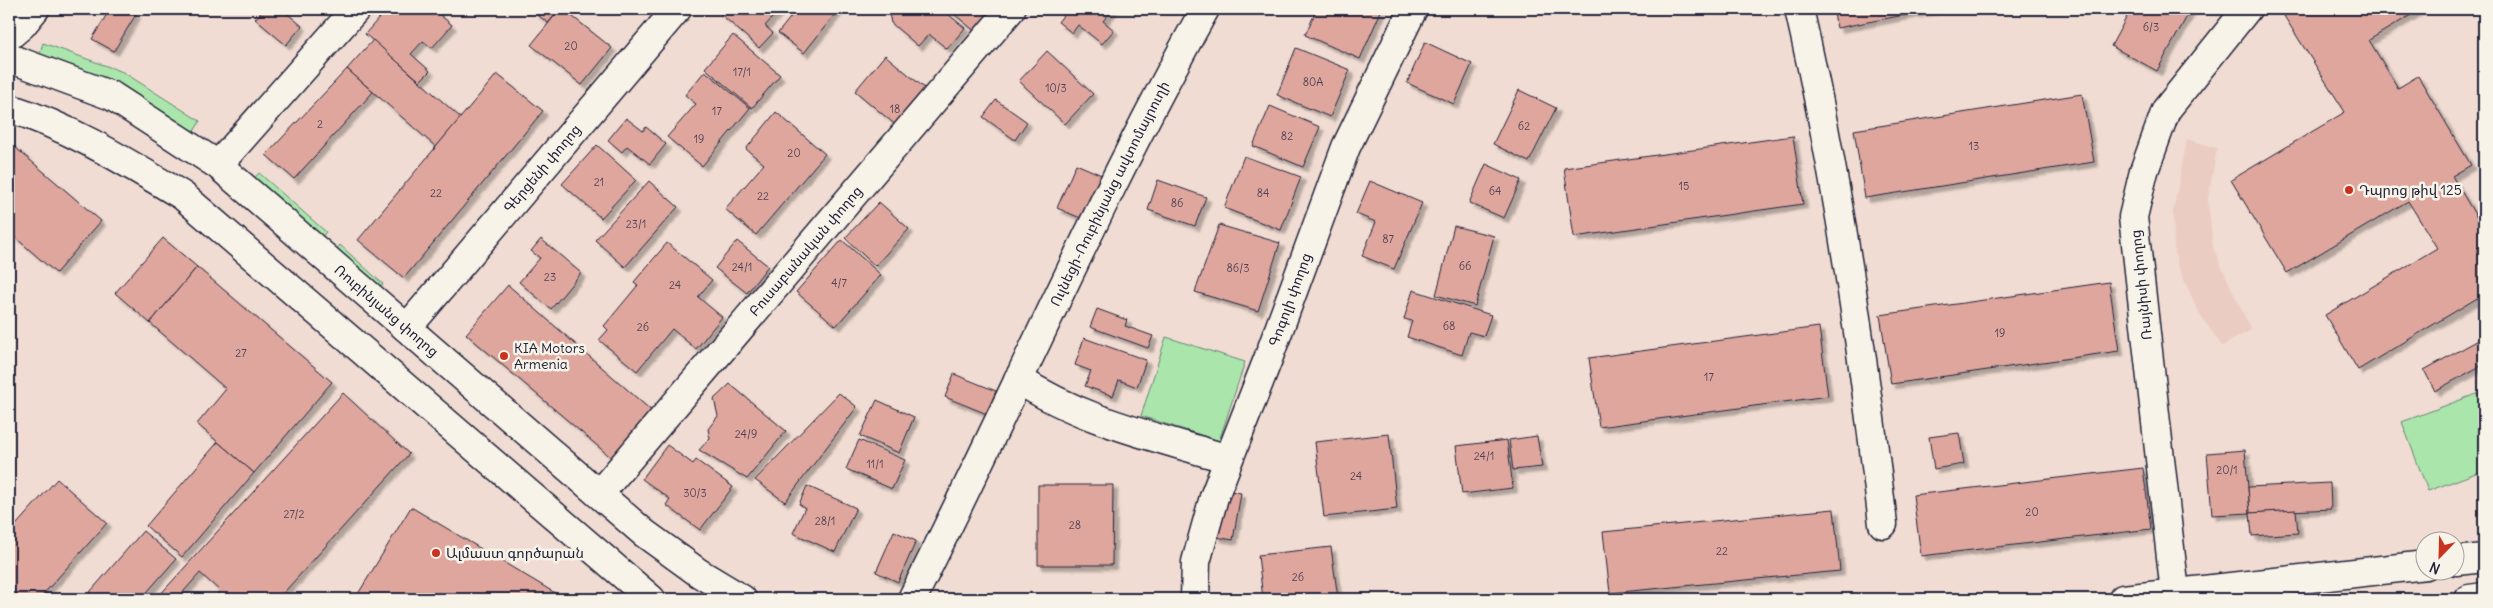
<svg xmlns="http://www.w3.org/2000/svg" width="2493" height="608" font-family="Delius,'Noto Sans Armenian',sans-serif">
<defs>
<filter id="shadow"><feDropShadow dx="4.5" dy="4.5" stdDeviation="1" flood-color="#0004"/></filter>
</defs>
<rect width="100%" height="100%" fill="#f0dcd2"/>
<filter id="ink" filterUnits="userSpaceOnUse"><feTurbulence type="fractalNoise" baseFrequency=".02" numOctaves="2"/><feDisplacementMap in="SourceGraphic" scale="10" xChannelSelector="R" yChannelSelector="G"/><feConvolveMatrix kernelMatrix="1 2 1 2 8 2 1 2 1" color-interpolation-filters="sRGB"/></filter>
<g filter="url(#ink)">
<!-- built -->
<path fill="#ebccc2" d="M2187,139L2217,148L2208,200L2213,248L2251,330L2222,346L2200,315L2177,264L2174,247L2173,212Z"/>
<!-- green -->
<g fill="#aae6ac" stroke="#668474">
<path d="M43,43L123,72L200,121L192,135L38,59Z"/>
<path d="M259,173L326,232L318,241L251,182Z"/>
<path d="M340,245L383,284L375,292L332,254Z"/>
<path d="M1166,337L1245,362L1219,441L1141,416Z"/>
<path d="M2484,391V470L2428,491L2402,422Z"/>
</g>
<!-- building -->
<g fill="#dfa69d" stroke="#22223b" filter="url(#shadow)">
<path d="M110,9H127L136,14L114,51L92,39Z"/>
<path d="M264,9H282L302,26L286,45L255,19Z"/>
<path d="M387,9H433L452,25L432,48L423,41L411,54L430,71L420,81L365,34Z"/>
<path d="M530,9H560L548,23Z"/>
<path d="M560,9H563L612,48L582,85L531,45Z"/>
<path d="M715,9H780L765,26L773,33L759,48Z"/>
<path d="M797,9H839L804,53L778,33Z"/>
<path d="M888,9H942L965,28L947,49L929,34L918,46L891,23Z"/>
<path d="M948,9H998L983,38Z"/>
<path d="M1068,9H1113L1103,21L1114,30L1102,44L1078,25L1072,33L1058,22Z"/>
<path d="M1317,9H1382L1360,59L1305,35Z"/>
<path d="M1833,9H1935L1837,28Z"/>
<path d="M2131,9H2191L2157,71L2111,46Z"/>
<path d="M2297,9H2421L2369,40L2398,88L2418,76L2471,165L2452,176L2482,226L2484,225V294L2358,370L2325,315L2437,248L2408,201L2287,273L2231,180L2345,112L2284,16Z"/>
<path d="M733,35L780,75L752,108L705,68Z"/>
<path d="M373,40L461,118L436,147L347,69Z"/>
<path d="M1425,42L1472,64L1454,104L1407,83Z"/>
<path d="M1296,48L1350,70L1330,117L1277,95Z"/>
<path d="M1047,51L1093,94L1065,124L1019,81Z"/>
<path d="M885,55L928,91L898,127L855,91Z"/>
<path d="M347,69L373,92L294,179L266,155Z"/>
<path d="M705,71L750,108L702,166L667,137L696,104L685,95Z"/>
<path d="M497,74L543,111L404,278L358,240Z"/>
<path d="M1519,90L1556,108L1529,162L1493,144Z"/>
<path d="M2082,94L2094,162L1865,198L1854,130Z"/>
<path d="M996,100L1027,122L1015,140L983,117Z"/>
<path d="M1270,106L1320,127L1303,167L1253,146Z"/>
<path d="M776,112L825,154L756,235L725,209L764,164L746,149Z"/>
<path d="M626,118L643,131L646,127L666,144L650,164L627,146L622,152L608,140Z"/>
<path d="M1793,136L1803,204L1574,237L1564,168Z"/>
<path d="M9,142L101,221L56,273L9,232Z"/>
<path d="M597,145L636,180L601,218L562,184Z"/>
<path d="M1244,156L1301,177L1281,230L1224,208Z"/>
<path d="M1076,164L1104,176L1085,220L1057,208Z"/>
<path d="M1486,164L1521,180L1504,218L1469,203Z"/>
<path d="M1158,180L1206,197L1195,226L1148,210Z"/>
<path d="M649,181L678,207L625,267L595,240Z"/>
<path d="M1370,181L1422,203L1394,269L1362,256L1376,222L1356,214Z"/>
<path d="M879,202L909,229L875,266L845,238Z"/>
<path d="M1219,225L1280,243L1258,311L1195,292Z"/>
<path d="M1454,226L1494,236L1475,306L1436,295Z"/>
<path d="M163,238L197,267L150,323L115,293Z"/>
<path d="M541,239L581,273L551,309L519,282L540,258L531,251Z"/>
<path d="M842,240L881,275L836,326L796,292Z"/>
<path d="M737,241L768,266L747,293L715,268Z"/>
<path d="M667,243L712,280L698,297L722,317L696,349L672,329L637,371L599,340L608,330L604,326L638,285L634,282Z"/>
<path d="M197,267L332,382L254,473L197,424L226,389L150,323Z"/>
<path d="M2109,282L2119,351L1891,384L1880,315Z"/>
<path d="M508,285L654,413L614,460L466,334Z"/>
<path d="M1413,290L1491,315L1484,336L1469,332L1462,355L1407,337L1412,321L1404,319Z"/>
<path d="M1097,309L1127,320L1125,326L1153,336L1148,348L1090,327Z"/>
<path d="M1819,327L1828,396L1599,427L1589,358Z"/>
<path d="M2484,337V364L2435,391L2424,370Z"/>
<path d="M1084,338L1146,360L1137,387L1119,380L1113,396L1085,386L1091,371L1075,365Z"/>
<path d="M954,374L996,391L987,414L945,397Z"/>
<path d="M730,384L786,431L747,479L699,450L710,438L708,429L718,416L714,399Z"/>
<path d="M343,393L409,454L278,599H212L220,591L200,573L177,599L157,598Z"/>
<path d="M839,393L857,407L785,502L755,480Z"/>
<path d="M877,400L914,417L899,453L860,436Z"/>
<path d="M1959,433L1964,464L1934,469L1929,437Z"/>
<path d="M1389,434L1397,509L1324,517L1315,442Z"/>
<path d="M1537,436L1542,467L1513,470L1509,440Z"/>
<path d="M859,440L905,460L892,489L846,469Z"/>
<path d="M1507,440L1513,488L1462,494L1456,446Z"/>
<path d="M218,442L254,473L182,557L146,526Z"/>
<path d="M667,445L693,464L696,460L733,487L700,530L666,505L670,499L642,479Z"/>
<path d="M2245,450L2250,513L2212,515L2207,453Z"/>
<path d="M2143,468L2151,529L1921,556L1913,495Z"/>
<path d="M57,479L107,523L39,599H13L9,596V533Z"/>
<path d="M2330,483L2331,509L2250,513L2248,487Z"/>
<path d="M1038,485H1113L1112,565H1038Z"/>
<path d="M807,486L856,508L835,552L793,533L805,508L799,504Z"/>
<path d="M1224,490L1241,493L1233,540L1216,537Z"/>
<path d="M411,507L565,599H355Z"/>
<path d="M1834,509L1840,571L1610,593L1603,532Z"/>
<path d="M2296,510L2298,533L2252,536L2250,513Z"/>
<path d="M143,531L176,559L141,599H84Z"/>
<path d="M894,531L916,541L898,582L876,572Z"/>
<path d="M1331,547L1338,599H1263L1258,555Z"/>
</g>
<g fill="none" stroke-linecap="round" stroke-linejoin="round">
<defs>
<g id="street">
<path d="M1799,9C1838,178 1863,351 1883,524"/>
<path d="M9,36L22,25L35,9"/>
<path d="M218,165L356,9"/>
<path id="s1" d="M407,328L677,9"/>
<path d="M1018,379C1081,421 1157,437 1228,459"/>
<path id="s2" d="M599,494L1011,9"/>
<path d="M2175,593L2133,217L2144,171L2166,110L2247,9"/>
<path id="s3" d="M1195,599L1196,562L1214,497L1268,359L1346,147L1413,9"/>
</g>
<g id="secondary">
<path id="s4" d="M912,599C1011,403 1098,200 1205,9"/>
</g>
<g id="primary">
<path id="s5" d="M9,58L112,96L218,165L644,533L699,573L742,599"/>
<path d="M9,108C72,128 126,162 183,196L651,599"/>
<path d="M2456,561L2484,558"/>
<path d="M2123,599L2426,565"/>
<path d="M2469,599L2484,597"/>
</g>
</defs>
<!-- street casing -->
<use href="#street" stroke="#22223b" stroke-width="31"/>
<!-- secondary casing -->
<use href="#secondary" stroke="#22223b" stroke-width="31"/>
<!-- primary casing -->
<use href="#primary" stroke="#22223b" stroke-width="31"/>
<!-- street -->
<use href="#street" stroke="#f7f3e8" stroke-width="28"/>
<!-- secondary -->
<use href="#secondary" stroke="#f7f3e8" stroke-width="28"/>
<!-- primary -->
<use href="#primary" stroke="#f7f3e8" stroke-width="28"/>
</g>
</g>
<!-- markers -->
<g fill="#c8321e" stroke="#f7f3e8" stroke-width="2">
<circle cx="2349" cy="190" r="5"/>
<circle cx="504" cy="356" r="5"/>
<circle cx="436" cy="553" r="5"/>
</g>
<g text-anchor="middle" stroke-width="5" stroke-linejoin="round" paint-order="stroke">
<!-- number labels -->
<g font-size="11" fill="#514354">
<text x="2151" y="31">6/3</text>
<text x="571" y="50">20</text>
<text x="742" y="76">17/1</text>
<text x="1313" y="86">80A</text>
<text x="1056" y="92">10/3</text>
<text x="895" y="113">18</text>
<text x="717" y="115">17</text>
<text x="320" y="128">2</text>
<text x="1524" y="130">62</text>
<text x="1287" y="140">82</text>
<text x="699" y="143">19</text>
<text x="1974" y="150">13</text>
<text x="794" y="157">20</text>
<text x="599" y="186">21</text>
<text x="1684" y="190">15</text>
<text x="1495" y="195">64</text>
<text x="436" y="197">22</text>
<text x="1263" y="197">84</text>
<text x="763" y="200">22</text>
<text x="1177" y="207">86</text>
<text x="636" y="228">23/1</text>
<text x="1388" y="243">87</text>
<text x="1465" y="270">66</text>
<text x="742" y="271">24/1</text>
<text x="1238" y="272">86/3</text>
<text x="550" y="281">23</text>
<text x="839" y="287">4/7</text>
<text x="675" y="289">24</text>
<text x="1449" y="330">68</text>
<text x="643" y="331">26</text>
<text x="2000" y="337">19</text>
<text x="241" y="357">27</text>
<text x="1709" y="381">17</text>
<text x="746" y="438">24/9</text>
<text x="1484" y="460">24/1</text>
<text x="875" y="468">11/1</text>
<text x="2227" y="474">20/1</text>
<text x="1356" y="480">24</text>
<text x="695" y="497">30/3</text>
<text x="2032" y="516">20</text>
<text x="294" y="518">27/2</text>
<text x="825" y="525">28/1</text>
<text x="1075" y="529">28</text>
<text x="1722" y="555">22</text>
<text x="1298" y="581">26</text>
</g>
<!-- street labels -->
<g font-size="14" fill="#22223b" stroke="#f7f3e8">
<text dy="5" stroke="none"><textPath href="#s1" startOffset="209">Գերցենի փողոց</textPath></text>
<text dy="5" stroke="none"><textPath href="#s4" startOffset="451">Ուլնեցի-Ռուբինյանց ավտոմայրուղի</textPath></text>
<text dy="5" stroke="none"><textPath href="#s2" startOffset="319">Բուսաբանական փողոց</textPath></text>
<text transform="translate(2141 285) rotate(-96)" y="5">Ռայնիսի փողոց</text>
<text dy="5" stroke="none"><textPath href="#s3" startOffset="316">Գոգոլի փողոց</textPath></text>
<text dy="5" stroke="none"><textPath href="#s5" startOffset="459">Ռուբինյանց փողոց</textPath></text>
</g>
<!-- poi labels -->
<g font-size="14" fill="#22223b" stroke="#f7f3e8" text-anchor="start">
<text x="2359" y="195">Դպրոց թիվ 125</text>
<text x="514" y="353">KIA Motors<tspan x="514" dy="16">Armenia</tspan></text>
<text x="446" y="558">Ալմաստ գործարան</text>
</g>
</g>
<!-- margin -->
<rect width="2493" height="608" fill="none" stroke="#f7f3e8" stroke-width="30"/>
<rect x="15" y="15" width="2463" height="578" fill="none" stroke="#22223b" stroke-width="2" filter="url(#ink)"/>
<!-- north arrow -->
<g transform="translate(2440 556) rotate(203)"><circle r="24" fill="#f7f3e8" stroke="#a29fa3"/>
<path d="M0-4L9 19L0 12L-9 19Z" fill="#c8321e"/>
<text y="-8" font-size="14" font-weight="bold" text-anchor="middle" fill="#22223b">N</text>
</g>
</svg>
